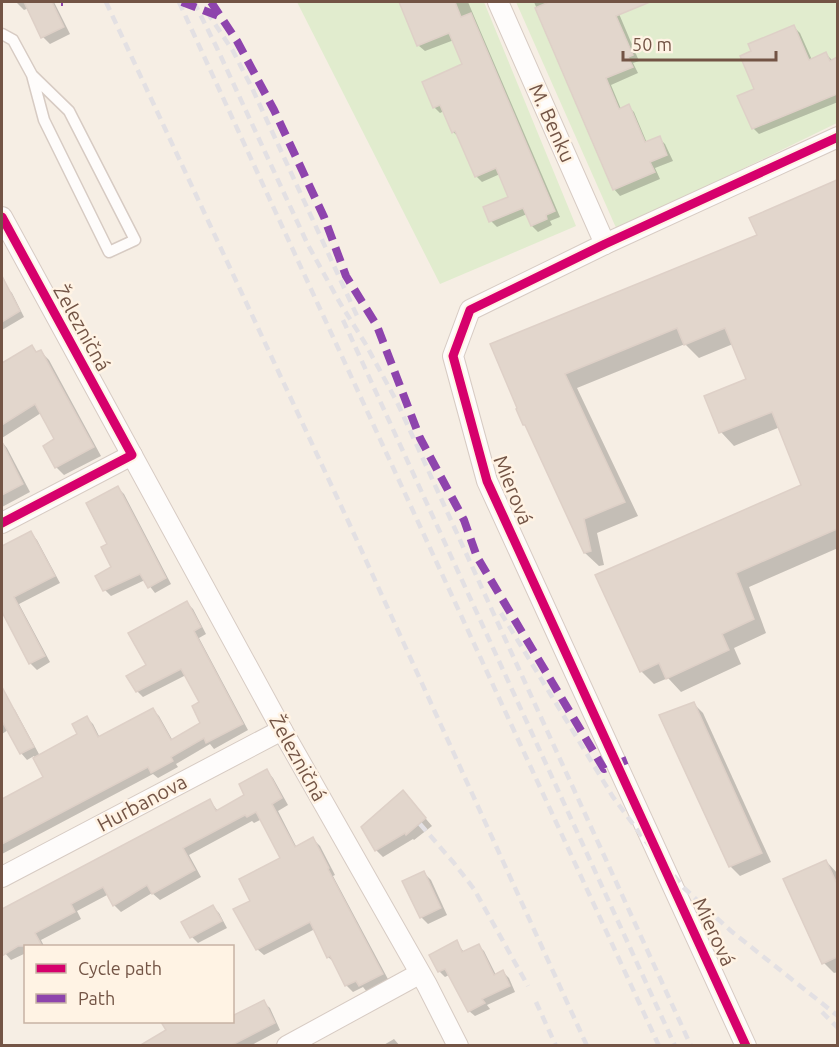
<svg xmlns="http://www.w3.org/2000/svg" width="839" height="1047" font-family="Ubuntu,sans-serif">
<rect width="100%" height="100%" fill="#f6eee4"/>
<!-- green -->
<g fill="#e1ecce">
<path d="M297,2H484L576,226L440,284Z"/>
<path d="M516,2H837V123L617,230Z"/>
</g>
<!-- shadow -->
<g fill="#0003">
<path d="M16,2H54L70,34L50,44L43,37L29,8L24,10Z"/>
<path d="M401,2H468L560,217L550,221L552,225L538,232L532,226L527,214L497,227L491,221L510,197L500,174L482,182L476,176L460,138L453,132L444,111L440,113L434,107L464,65L454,40L425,51L419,46Z"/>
<path d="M534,2H614L639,61L633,63L638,73L611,85L621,109L628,106L634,112L647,143L659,138L665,144L673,161L655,168L660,179L620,196L614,189Z"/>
<path d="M794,27L800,33L812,60L826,54L833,61L838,59V102L759,134L753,128L756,90Z"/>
<path d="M838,181V548L749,587L766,633L734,648L741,664L681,692L668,678L654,684L641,671L803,485L780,427L734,446L721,432L748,379L733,344L699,358L685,344L577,388L638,516L597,533L604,565L599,566L585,553L492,345L759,236L751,219Z"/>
<path d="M6,287L12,293L24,317L2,330V290Z"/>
<path d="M32,347L38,353L41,352L49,360L101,456L64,475L56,467L57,440L41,413L2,438V407L18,400L2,373V365Z"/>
<path d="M2,442L7,448L30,492L2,507Z"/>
<path d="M118,488L124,494L171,584L155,593L145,580L111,596L105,590L113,567L109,545Z"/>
<path d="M31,533L37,540L60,583L19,604L50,662L37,670L30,663L2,609V548Z"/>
<path d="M187,603L193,609L206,634L199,638L248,730L214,749L210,744L176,764L178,767L158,778L153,774L2,854V801L45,778L34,756L27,760L21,753L8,730L2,734V707L9,703L15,710L40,756L79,735L87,718L93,724L100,738L153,710L159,716L173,741L202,723L201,703L186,675L143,697L137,691L148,666Z"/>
<path d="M693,703L703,713L771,862L740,876L730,866Z"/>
<path d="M267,771L273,778L288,805L278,811L297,848L313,839L320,846L335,875L333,876L389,981L367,992L363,987L353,992L346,985L336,964L328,957L315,929L264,955L257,949L252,902L282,859L262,819L254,823L252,821L189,855L201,877L160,900L152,893L121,912L114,905L109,894L77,911L81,919L41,940L44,946H26V953L11,960L4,952L2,953V911L210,801L218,811L246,795Z"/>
<path d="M409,799L432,826L414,840L413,839L383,857L376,850Z"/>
<path d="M826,861L838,874V972L834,973L824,963Z"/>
<path d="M424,873L431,880L447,915L428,924L421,917Z"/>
<path d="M213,907L219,913L227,928L198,943L192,937L183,923Z"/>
<path d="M456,942L464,952L479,946L484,951L496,975L503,972L509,978L515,992L487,1005L490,1009L475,1016L469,1011L449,975L445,977L439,971Z"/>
<path d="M263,1002L270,1008L280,1030L250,1046H142L168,1031L163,1022H232Z"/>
<path d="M394,1039L400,1046H382Z"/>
</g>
<!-- building -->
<g fill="#e2d6cc" stroke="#ded0c7" stroke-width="1.5">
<path d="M24,2H52L64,27L41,38Z"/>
<path d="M399,2H455L461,17L471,13L555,211L546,215L547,219L531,226L523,208L489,222L483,207L508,197L496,168L475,177L455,131L452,133L440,105L433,108L422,82L462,64L449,33L417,46Z"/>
<path d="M549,2H650L616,16L633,55L628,57L633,67L606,78L619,109L629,104L645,142L660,136L667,155L650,162L655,172L613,190L535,8Z"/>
<path d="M794,25L809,60L826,52L830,61L837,57V94L752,129L737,96L754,89L740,56L751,51L748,44Z"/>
<path d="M837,180V529L736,573L754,619L722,634L729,650L666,679L659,663L640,672L595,575L801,485L772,412L719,433L704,396L746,379L725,328L684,345L677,328L565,374L625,502L584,519L591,551L584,553L525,425H523L516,409L517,408L490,344L757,235L749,218Z"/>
<path d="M2,276L20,311L2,322Z"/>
<path d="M32,345L36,352L41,350L94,447L55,468L43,446L54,439L35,404L2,425V363Z"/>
<path d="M2,442L23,484L2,495Z"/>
<path d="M118,486L166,578L148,588L140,574L103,591L95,576L111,567L101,547L107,544L86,503Z"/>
<path d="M31,531L55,576L14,597L45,656L29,664L2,612V546Z"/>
<path d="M187,601L201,627L194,631L243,724L206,743L204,738L171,757L173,761L151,773L148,767L2,844V799L43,777L33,758L77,734L72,724L87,716L98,737L153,708L171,740L200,723L192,706L199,702L181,669L136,692L126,676L146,665L128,633Z"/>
<path d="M2,687L34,747L20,754L2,721Z"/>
<path d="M694,702L762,853L729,867L659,715Z"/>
<path d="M267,769L282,798L272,804L295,847L313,837L329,868L328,869L383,974L359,986L356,981L345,986L330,956L327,958L310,922L256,950L233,909L250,901L239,879L280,858L256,812L247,817L245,815L183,848L195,870L152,894L147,885L113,906L103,887L71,904L75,912L35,933L42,946H18L2,956V909L210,799L216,811L244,795L239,784Z"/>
<path d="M403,790L426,818L406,835L405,833L375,851L361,827Z"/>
<path d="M826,860L837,884V957L822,964L783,879Z"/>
<path d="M424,871L441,908L420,918L402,881Z"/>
<path d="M213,905L222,921L190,938L181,922Z"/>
<path d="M457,940L462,952L479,944L494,975L503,970L510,986L482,999L485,1003L468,1012L445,969L438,972L429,955Z"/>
<path d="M264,1000L275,1023L230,1046H139L166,1030L161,1022H232V1016Z"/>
</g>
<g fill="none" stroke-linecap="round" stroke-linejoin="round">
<defs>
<path id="service" d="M2,34L13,40L32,75L44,120L109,252L135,240L69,111L32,75"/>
<g id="minor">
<path d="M498,2L605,244"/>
<path d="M2,217L282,730L427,985L458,1046"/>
<path d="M2,523L132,455"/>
<path d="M2,877L282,730"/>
<path d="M287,1046L419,974"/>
<path d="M746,1046L487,481L453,356L470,310L605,244L838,137"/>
</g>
</defs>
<!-- service casing -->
<use href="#service" stroke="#d7cbc3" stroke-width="13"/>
<!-- minor casing -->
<use href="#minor" stroke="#d7cbc3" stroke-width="22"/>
<!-- service -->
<use href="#service" stroke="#fefcfb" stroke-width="10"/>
<!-- minor -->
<use href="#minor" stroke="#fefcfb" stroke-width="20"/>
<!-- rail -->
<g stroke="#e3e0e3" stroke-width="4.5" stroke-dasharray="9 6" stroke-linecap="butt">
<path d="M106,2L349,523L587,1046"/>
<path d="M179,2L659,1046"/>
<path d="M194,2L216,46L308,245L340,303L365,343L397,402L691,1046"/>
<path d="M207,12L233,51L252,88L358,318"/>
<path d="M343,320L675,1046"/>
<path d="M501,613L613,797L644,839L684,888L731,931L838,1016"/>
<path d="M420,824L454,863L474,889L528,986"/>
<path d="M536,1002L556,1046"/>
<path d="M822,1012L838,1028"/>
</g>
<!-- quiet -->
<g stroke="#8e44ad" stroke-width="8" stroke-dasharray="15 8" stroke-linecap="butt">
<path d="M61,2H63"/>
<path d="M182,2L221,17"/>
<path d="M211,2L237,41L274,110L324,217L346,276L377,326L420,438L464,520L477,557L604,769L627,760"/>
</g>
<defs>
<g id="cycleway">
<path d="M2,217L132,455L2,523"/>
<path d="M746,1046L487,481L453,356L470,310L605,244L838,137"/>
</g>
</defs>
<!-- cycleway casing -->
<use href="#cycleway" stroke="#fff3e4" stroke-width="13"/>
<!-- cycleway -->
<use href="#cycleway" stroke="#d6006c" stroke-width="9"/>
</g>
<g text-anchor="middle" stroke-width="5" stroke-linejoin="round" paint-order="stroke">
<!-- street labels -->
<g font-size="20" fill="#735445" stroke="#fff3e4">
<text transform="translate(552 123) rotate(66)" y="7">M. Benku</text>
<text transform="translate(82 328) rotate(61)" y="7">Železničná</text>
<text transform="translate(513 490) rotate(68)" y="7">Mierová</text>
<text transform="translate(298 758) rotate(61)" y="7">Železničná</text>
<text transform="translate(142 803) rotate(-28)" y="7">Hurbanova</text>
<text transform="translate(714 932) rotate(65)" y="7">Mierová</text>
</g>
</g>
<!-- border -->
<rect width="839" height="1047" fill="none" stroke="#735445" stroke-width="6"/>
<!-- legend -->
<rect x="24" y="945" width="210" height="78" fill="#fff3e4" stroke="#c7b3a4" stroke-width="1.5"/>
<rect x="36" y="964" width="30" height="9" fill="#d6006c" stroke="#c7b3a4" stroke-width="1.5"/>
<text x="78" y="975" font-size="18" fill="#735445">Cycle path</text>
<rect x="36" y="994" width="30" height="9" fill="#8e44ad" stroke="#c7b3a4" stroke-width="1.5"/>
<text x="78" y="1005" font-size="18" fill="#735445">Path</text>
<!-- scale -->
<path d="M623 51v9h153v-9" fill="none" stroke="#735445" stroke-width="3"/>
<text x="632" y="51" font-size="18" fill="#735445" stroke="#fff3e4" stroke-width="4.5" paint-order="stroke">50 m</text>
</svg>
